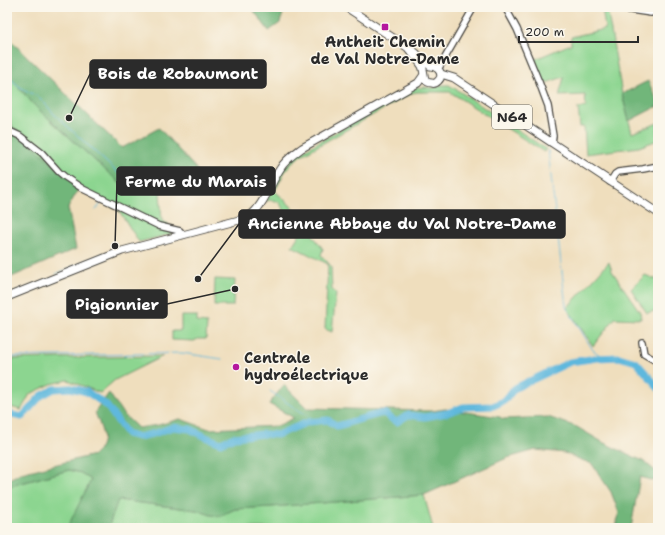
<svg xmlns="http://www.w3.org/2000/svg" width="665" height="535" font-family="'Shantell Sans',sans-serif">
<rect width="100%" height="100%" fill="#fbf7ec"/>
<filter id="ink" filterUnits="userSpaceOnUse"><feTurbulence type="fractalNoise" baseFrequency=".025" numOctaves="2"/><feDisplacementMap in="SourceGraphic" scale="8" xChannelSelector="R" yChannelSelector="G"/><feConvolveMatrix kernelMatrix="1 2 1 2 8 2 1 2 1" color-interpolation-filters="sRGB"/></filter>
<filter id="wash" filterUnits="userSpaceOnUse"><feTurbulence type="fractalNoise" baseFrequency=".012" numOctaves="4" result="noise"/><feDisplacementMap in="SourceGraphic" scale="16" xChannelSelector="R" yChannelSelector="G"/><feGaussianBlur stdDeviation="0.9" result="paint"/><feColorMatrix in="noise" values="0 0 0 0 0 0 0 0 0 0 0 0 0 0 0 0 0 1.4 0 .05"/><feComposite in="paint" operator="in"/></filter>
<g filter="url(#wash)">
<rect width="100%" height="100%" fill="#efdebd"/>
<!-- green -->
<g fill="#8cd590" stroke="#5c805e">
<path d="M602,7L607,8L622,94L632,133L658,123V140L639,147L586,154L584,127H580L578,108L586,107L585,95L559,96L564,77L543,84L533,60L571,44V37L605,29Z"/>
<path d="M7,74L36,107L123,186L148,184L160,192L162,221L169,224L165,229L171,232V234L139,242L118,209L79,188L13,127L7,115Z"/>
<path d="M441,85H449L459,91L546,149L544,152L450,92H417L412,93L300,156L293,162L284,173L275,191L291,206L323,249L321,255L331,266L332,290L336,294L332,332L325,329L328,264L292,246L299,235V232C295,227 291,221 287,216C280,206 282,198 266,201L281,173L294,156L417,86L419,88C425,86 427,88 432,88C436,88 438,86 441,85Z"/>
<path d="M609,262L612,271L640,312L641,319L615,318L593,346L567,308Z"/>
<path d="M645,275L658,280V310L647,313L631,289Z"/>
<path d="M215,279L235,280L233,306H214Z"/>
<path d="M181,316H197V322L207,323L206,339H198L194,341L172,340V331H181Z"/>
<path d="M163,356L115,380L100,393L68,380L51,384L30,394L21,410L7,406V359Z"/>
<path d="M69,470L81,473L91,480L69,528H7V487Z"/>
<path d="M424,495L433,528H108L117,500L196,510L211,515L228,512L235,509L271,507Z"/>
</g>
<!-- forest -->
<g fill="#71b67a" stroke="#4e7052">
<path d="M251,7H285L280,23L269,31Z"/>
<path d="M7,37L122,148L159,128L207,181L197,187L181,191L160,192L148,184L123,186L36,107L7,74Z"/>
<path d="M648,81L658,102V106L629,121L622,94Z"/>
<path d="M7,115L13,127L79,188L68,208L76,249L7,279Z"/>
<path d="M284,385L307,408L432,411L445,409L500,417L503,419L548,417L577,427L604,443L643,461L658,473V482L640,477L631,528H618L616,521L619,513L611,492L592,464L564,453L536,450L507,458L424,495L271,507L235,509L220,516L211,515L196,510L118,500L108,528H67L91,480L81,473L69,470L7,487V480L21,473L94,455C109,441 101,429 95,412L109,393L123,414L138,428L158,425L180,419L209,429L277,426L294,418L269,404Z"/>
</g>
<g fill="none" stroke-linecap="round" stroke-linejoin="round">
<!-- stream -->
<g stroke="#5fb8dd" stroke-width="1">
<path d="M7,76L20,87L40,98L54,114L130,184"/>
<path d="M548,150L566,307L593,350L604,358"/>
<path d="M96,210L102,202"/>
<path d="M56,274L103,254"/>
<path d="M7,357L182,353L222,359"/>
<path d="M270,391L295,408L317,421"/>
</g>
<!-- river -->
<path stroke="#5fb8dd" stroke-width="7" d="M7,414L22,417L41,396L54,389L71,388L87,392L106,405L127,434L139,437L156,433L173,427L190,429L206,437L221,443L234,437L264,434L277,435L308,422L328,420L337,426C353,422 368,416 384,413L393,420L397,422L408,415L425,417L447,413L463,407L493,406L504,401L515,388L570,362L597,358L619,357L636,362L652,380L658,388"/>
</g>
</g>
<g filter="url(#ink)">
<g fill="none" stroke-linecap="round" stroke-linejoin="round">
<defs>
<g id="minor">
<path d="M505,7L517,29L539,82L548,106L553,136L552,143"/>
<path d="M610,7L651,13L656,10"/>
<path d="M438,69L442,63L474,7"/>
<path d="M7,130L20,136L42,153L59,172L65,177L83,189L159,226L180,231L183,235"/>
<path d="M610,182L615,174L618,172L643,169L658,166"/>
<path d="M642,342L644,354L658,362"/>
</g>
<g id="major">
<path d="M346,7L416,53L430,66C438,66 445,75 438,81C436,83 434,84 432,83C422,83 425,72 422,66C418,60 413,54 408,48"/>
<path d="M441,74L454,78L658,213"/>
<path d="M7,297L122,251L243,219C246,217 249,216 252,214C263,206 272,181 280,169C285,160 294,154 302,148L418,83L423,76"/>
</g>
</defs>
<!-- minor casing -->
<use href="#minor" stroke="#484641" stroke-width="8"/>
<!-- major casing -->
<use href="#major" stroke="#484641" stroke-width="9"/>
<!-- minor -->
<use href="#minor" stroke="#fff" stroke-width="5.5"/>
<!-- major -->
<use href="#major" stroke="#fff" stroke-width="7"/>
</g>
</g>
<!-- markers -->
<g fill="#b5179e" stroke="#fbf7ec" stroke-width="1.5">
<rect x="381" y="23" width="8" height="8" rx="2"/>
<circle cx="236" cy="367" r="4"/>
</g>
<g text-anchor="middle" stroke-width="3" stroke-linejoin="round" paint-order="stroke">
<!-- shield labels -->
<rect fill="#fbf7ec" stroke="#696865" stroke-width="1" x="492" y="105" width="40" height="24" rx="3"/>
<g font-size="14" font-weight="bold" fill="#2b2b2b">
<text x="512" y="122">N64</text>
</g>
<!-- poi labels -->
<g font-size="15" font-weight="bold" fill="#2b2b2b" stroke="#fbf7ec">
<text x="385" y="47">Antheit Chemin<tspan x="385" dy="17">de Val Notre-Dame</tspan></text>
<text x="244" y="363" text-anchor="start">Centrale<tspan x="244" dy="17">hydroélectrique</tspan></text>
</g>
</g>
<!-- callouts -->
<path fill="none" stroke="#2b2b2b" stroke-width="1.5" d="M69 118L90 74M115 246L117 181M198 279L239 224M235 289L167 304"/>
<g fill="#2b2b2b" stroke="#fbf7ec" stroke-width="1.5">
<circle cx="69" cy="118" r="4"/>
<circle cx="115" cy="246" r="4"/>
<circle cx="198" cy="279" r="4"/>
<circle cx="235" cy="289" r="4"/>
</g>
<g fill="#2b2b2b" stroke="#2b2b2b" stroke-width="1.5">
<rect x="90" y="60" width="176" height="28" rx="4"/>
<rect x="117" y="167" width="158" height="28" rx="4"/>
<rect x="239" y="210" width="326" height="28" rx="4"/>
<rect x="67" y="290" width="100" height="28" rx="4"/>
</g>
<g font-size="16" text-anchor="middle" font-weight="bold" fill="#fff">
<text x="178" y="79">Bois de Robaumont</text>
<text x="196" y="187">Ferme du Marais</text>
<text x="402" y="229">Ancienne Abbaye du Val Notre-Dame</text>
<text x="117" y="310">Pigionnier</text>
</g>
<!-- margin -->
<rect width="665" height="535" fill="none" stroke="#fbf7ec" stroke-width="24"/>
<!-- scale -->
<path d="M519 36v6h119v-6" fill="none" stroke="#2b2b2b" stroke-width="2"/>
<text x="525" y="36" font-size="12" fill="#2b2b2b" stroke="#fbf7ec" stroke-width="3" paint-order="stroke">200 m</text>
</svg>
